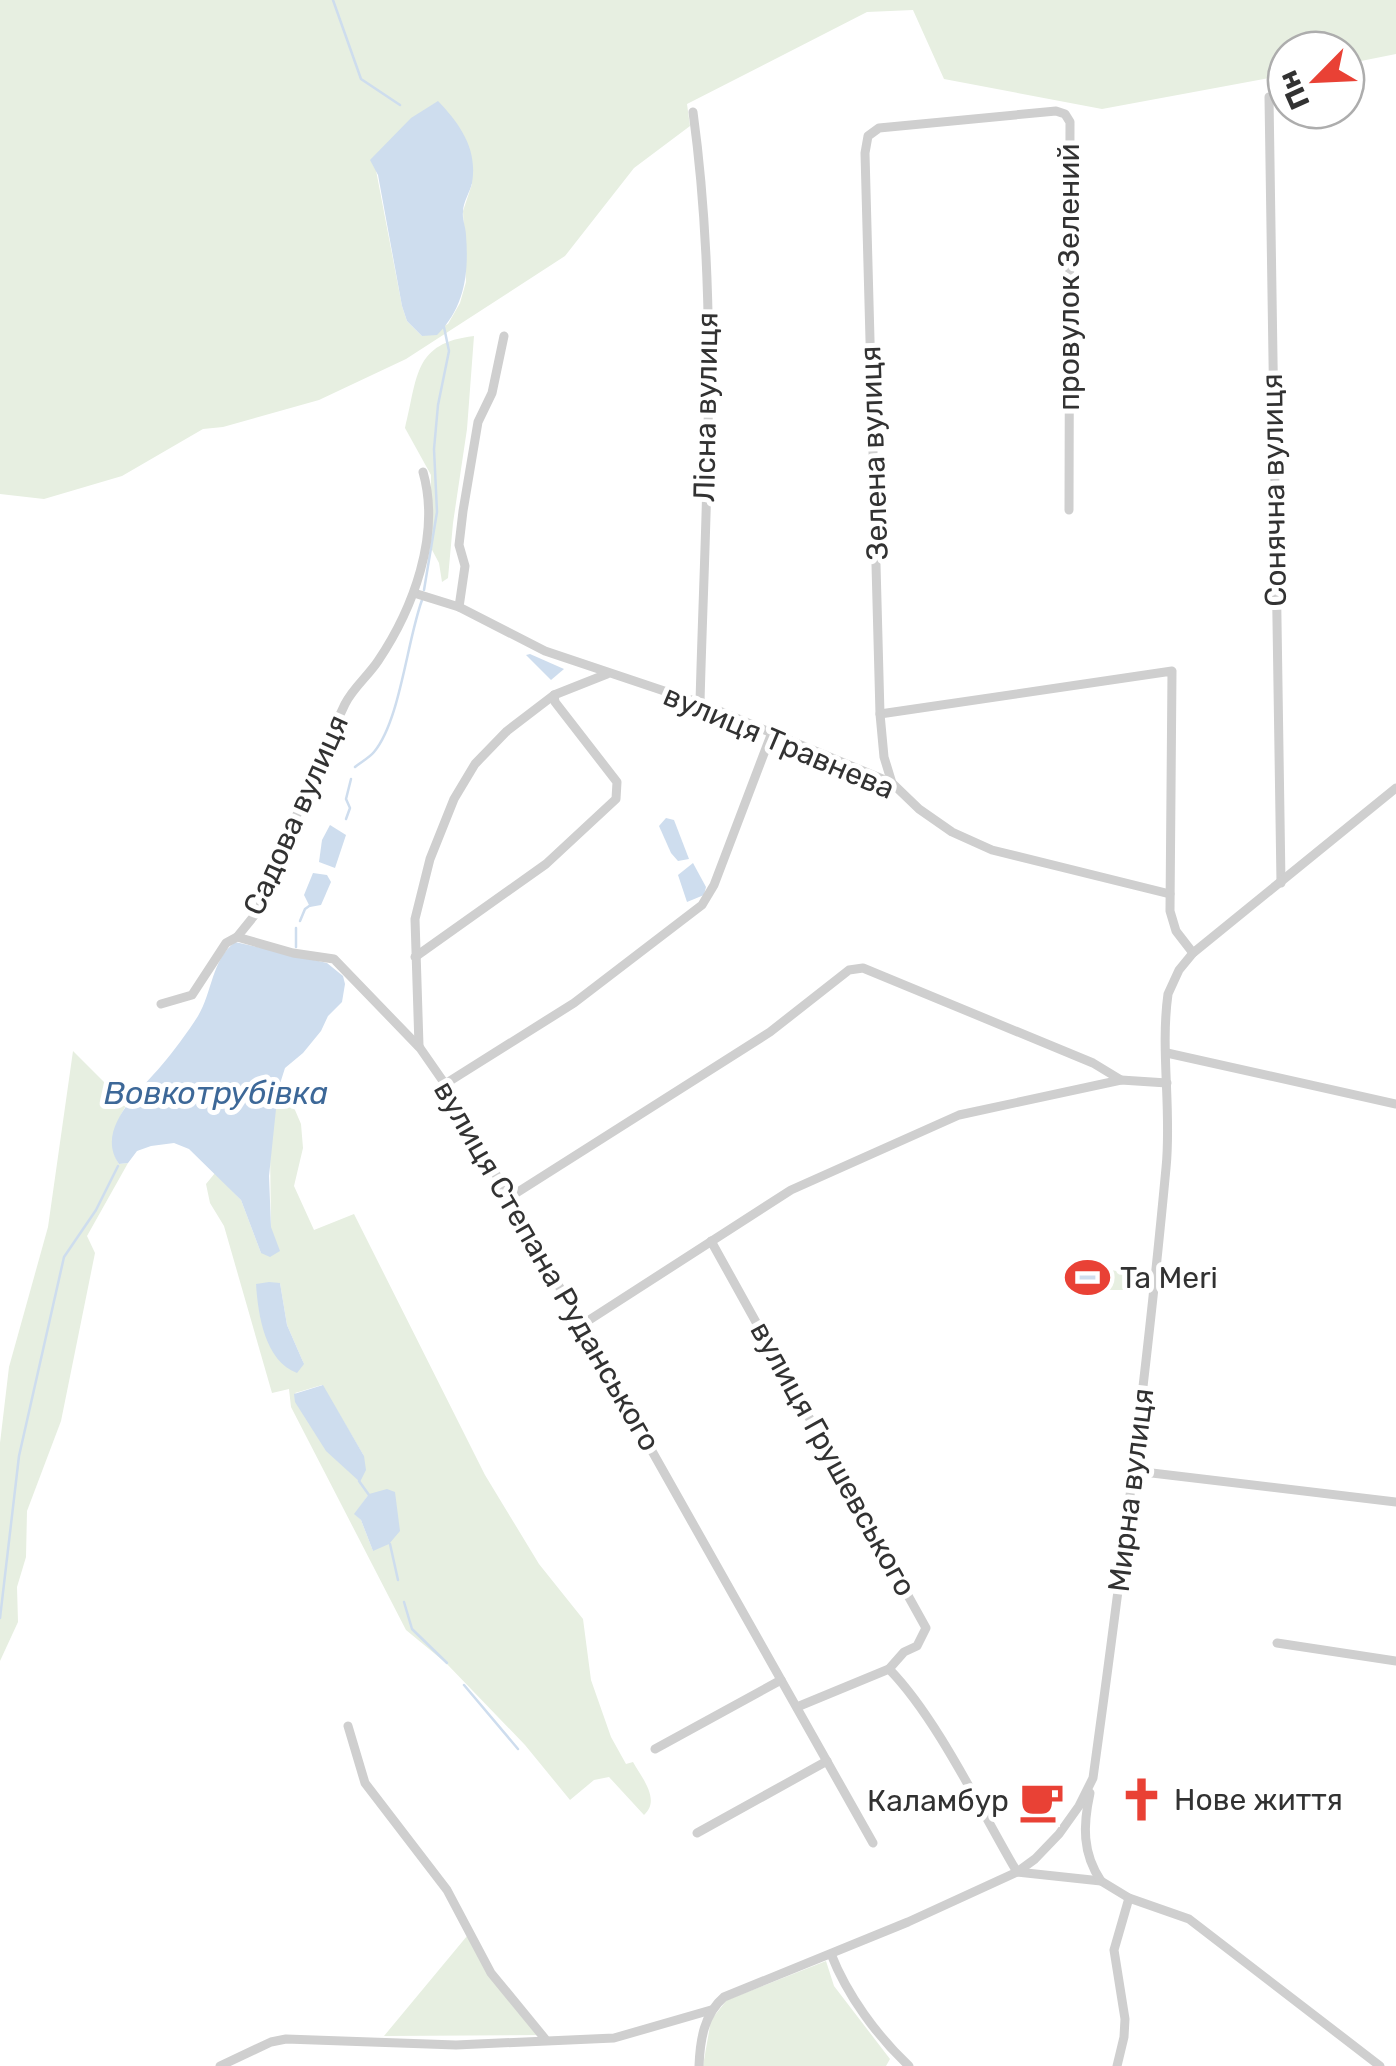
<svg xmlns="http://www.w3.org/2000/svg" width="1396" height="2066" font-family="Rubik,sans-serif">
<rect width="100%" height="100%" fill="#fff"/>
<!-- green -->
<g fill="#e7efe1" fill-rule="evenodd">
<path d="M0,0H1396V54L1346,64V50H1286V75L1102,109L944,79L913,10L867,12L687,104L690,126L634,168L565,256L406,359L319,400L223,427L203,429L122,476L44,499L0,494ZM375,165L472,184L463,211L466,282L460,303L448,324L422,336L407,321L402,306Z"/>
<path d="M474,336L467,429L453,523L448,578L442,582L439,563L430,546L431,475L405,428C418,377 413,343 474,336Z"/>
<path d="M73,1051L119,1097L130,1098C119,1117 105,1144 119,1164L128,1163L87,1236L95,1253L61,1421L27,1511L26,1557L17,1587L18,1622L0,1661V1443L9,1367L48,1227Z"/>
<path d="M278,1090L295,1110L301,1124L303,1148L294,1186L314,1230L354,1214L485,1475L539,1564L583,1619L591,1680L611,1737L626,1764L633,1762C642,1778 661,1800 644,1815L609,1777L594,1780L570,1800L525,1745L446,1663L406,1630L291,1407L289,1389L272,1393L224,1226L210,1203L206,1184L215,1173L241,1200L261,1253L271,1227L270,1147ZM280,1283L287,1325L304,1364L256,1285ZM322,1385L364,1456L295,1393ZM369,1494L373,1551L361,1520L355,1514Z"/>
<path d="M1107,1269L1130,1274L1129,1290H1106Z"/>
<path d="M472,1930L493,1972L544,2035L384,2036Z"/>
<path d="M826,1961L834,1986L890,2059L886,2066H703L711,2020L727,2000Z"/>
</g>
<!-- water -->
<g fill="#ceddee">
<path d="M438,101C460,124 478,149 472,183C470,192 463,202 463,212C462,219 466,228 466,235C469,273 465,307 437,335L422,336L407,321L402,306L378,175L370,160L411,118Z"/>
<path d="M530,654L564,669L551,680L526,655Z"/>
<path d="M666,818L674,820L689,859L678,861L671,853L659,826Z"/>
<path d="M330,825L346,835L335,868L319,862L322,840Z"/>
<path d="M693,863L706,887L704,895L687,902L678,875Z"/>
<path d="M313,873L327,875L331,882L321,905L310,907L304,895Z"/>
<path d="M235,942L327,963L343,976L345,984L342,1002L328,1016L321,1031L303,1053L285,1068L278,1090L269,1176L271,1227L280,1251L270,1257L261,1253L241,1200L189,1149L174,1143L151,1146L137,1151L128,1163L119,1164C94,1129 141,1090 161,1066C174,1051 187,1033 198,1016C213,991 211,961 235,942Z"/>
<path d="M1075,1269H1100L1099,1287L1075,1286Z"/>
<path d="M269,1282L280,1283L287,1325L304,1364L297,1373C265,1361 258,1315 256,1284Z"/>
<path d="M323,1385L364,1456L366,1470L360,1482L326,1451L295,1402L294,1394Z"/>
<path d="M387,1489L395,1492L400,1531L389,1544L373,1551L361,1520L354,1514L369,1494Z"/>
</g>
<g fill="none" stroke-linecap="round" stroke-linejoin="round">
<!-- stream -->
<g stroke="#ceddee" stroke-width="2.5">
<path d="M333,0L361,79L400,105"/>
<path d="M424,590L437,512L434,449L438,405L449,351L444,327"/>
<path d="M355,767C361,762 369,758 374,752C400,721 407,641 422,600"/>
<path d="M346,819L350,808L346,799L351,779"/>
<path d="M300,921L305,909L312,904"/>
<path d="M296,947V928"/>
<path d="M359,1481L369,1495"/>
<path d="M390,1544L398,1580"/>
<path d="M404,1602L412,1629L447,1663"/>
<path d="M0,1618L19,1456L64,1257L96,1210L118,1166"/>
<path d="M464,1685L518,1749"/>
</g>
<!-- minor -->
<g stroke="#cfcfcf" stroke-width="9">
<path d="M1269,97L1281,883"/>
<path d="M693,112C720,308 705,506 700,703"/>
<path d="M414,593L459,607L545,651L700,703L892,783L919,809L952,832L992,850L1170,894"/>
<path d="M459,607L465,566L459,545L463,511L478,422L492,393L504,336"/>
<path d="M880,714L1172,671L1170,911L1176,931L1193,953"/>
<path d="M892,783L884,757L880,714L865,153L868,136L879,128L1056,111L1065,114L1070,122L1069,510"/>
<path d="M237,937L293,953L334,959L420,1048L445,1084L873,1843"/>
<path d="M415,957L546,864L616,799L617,782L555,702L554,695"/>
<path d="M161,1004L192,995L226,943L237,937L258,911C286,842 313,771 345,704C353,688 368,676 378,661C413,609 441,535 423,472"/>
<path d="M419,1046L415,919L430,859L454,799L475,764L507,731L554,695L607,674"/>
<path d="M1167,1053L1396,1104"/>
<path d="M445,1084L574,1003L702,905L714,885L771,735"/>
<path d="M510,1197L770,1032L849,970L863,968L1093,1063L1121,1080"/>
<path d="M711,1241L926,1628L917,1646L904,1652L889,1669"/>
<path d="M583,1324L791,1190L959,1115L1121,1080L1167,1083"/>
<path d="M1135,1471L1396,1502"/>
<path d="M1277,1643L1396,1661"/>
<path d="M797,1707L889,1669C937,1718 981,1811 1017,1872L1101,1881L1129,1898L1189,1919L1380,2066"/>
<path d="M348,1726L365,1783L447,1890L491,1973L546,2040"/>
<path d="M655,1749L781,1680"/>
<path d="M1090,1793C1083,1825 1082,1853 1101,1881"/>
<path d="M697,1833L827,1761"/>
<path d="M831,1954C847,1995 877,2036 909,2066"/>
<path d="M220,2066L271,2042L286,2039L456,2045L614,2038L711,2010"/>
<path d="M699,2066C700,2040 704,2014 724,1997L908,1922L1017,1872L1035,1859L1059,1834L1079,1806L1093,1778C1121,1575 1147,1372 1166,1168C1172,1111 1160,1051 1168,994L1179,970L1193,953L1396,788"/>
<path d="M1117,2066L1124,2037L1125,2019L1114,1950L1129,1898"/>
</g>
</g>
<!-- icons -->
<defs>
<symbol id="stadium-bare" viewBox="-9 -9 18 18"><path d="M0-5a6.5 5 0 1 0 0 10a6.5 5 0 1 0 0-10ZM-3.5-1.8h7v3.6h-7Z" fill="#e94135" stroke="#fff" stroke-width="2.5" paint-order="stroke"/></symbol>
<symbol id="church-bare" viewBox="-9 -9 18 18"><path d="M-1.2-6h2.4v3.5h3.3v2.4h-3.3V6h-2.4V-.1h-3.3v-2.4h3.3Z" fill="#e94135" stroke="#fff" stroke-width="2.5" paint-order="stroke"/></symbol>
<symbol id="cafe-bare" viewBox="-9 -9 18 18"><path d="M-5.5-4.5H6V0H3Q3 3.5 0 3.5H-2.5Q-5.5 3.5-5.5 0ZM3-3.2v2h1.7v-2ZM-6 4.5H4V6H-6Z" fill="#e94135" stroke="#fff" stroke-width="2.5" paint-order="stroke"/></symbol>
</defs>
<g fill-rule="evenodd">
<use href="#stadium-bare" x="1056" y="1246" width="63" height="63"/>
<use href="#church-bare" x="1110" y="1768" width="63" height="63"/>
<use href="#cafe-bare" x="1010" y="1770" width="63" height="63"/>
</g>
<g text-anchor="middle" stroke-width="10" stroke-linejoin="round" paint-order="stroke">
<!-- street labels -->
<g font-size="30" fill="#323232" stroke="#fff">
<text transform="translate(1069 277) rotate(-90)" y="10">провулок Зелений</text>
<text transform="translate(706 407) rotate(-89)" y="10">Лісна вулиця</text>
<text transform="translate(874 453) rotate(-92)" y="10">Зелена вулиця</text>
<text transform="translate(1274 490) rotate(-91)" y="10">Сонячна вулиця</text>
<text transform="translate(779 742) rotate(23)" y="10">вулиця Травнева</text>
<text transform="translate(296 815) rotate(-66)" y="10">Садова вулиця</text>
<text transform="translate(547 1266) rotate(60)" y="10">вулиця Степана Руданського</text>
<text transform="translate(833 1459) rotate(61)" y="10">вулиця Грушевського</text>
<text transform="translate(1131 1490) rotate(-83)" y="10">Мирна вулиця</text>
</g>
<!-- poi labels -->
<g font-size="30" fill="#323232" stroke="#fff" text-anchor="start">
<text x="1120" y="1288">Ta Meri</text>
<text x="1174" y="1810">Нове життя</text>
<text x="1009" y="1811" text-anchor="end">Каламбур</text>
</g>
<!-- water labels -->
<g font-size="32" font-style="italic" fill="#3d6898" stroke="#fff">
<text x="216" y="1104">Вовкотрубівка</text>
</g>
</g>
<!-- north arrow -->
<g transform="translate(1316 80) rotate(246)"><circle r="48" fill="#ffffff" stroke="#adadad" stroke-width="2.5"/>
<path d="M0-8L18 38L0 25L-18 38Z" fill="#e94135"/>
<text y="-15" font-size="28" font-weight="bold" text-anchor="middle" fill="#323232">Пн</text>
</g>
</svg>
